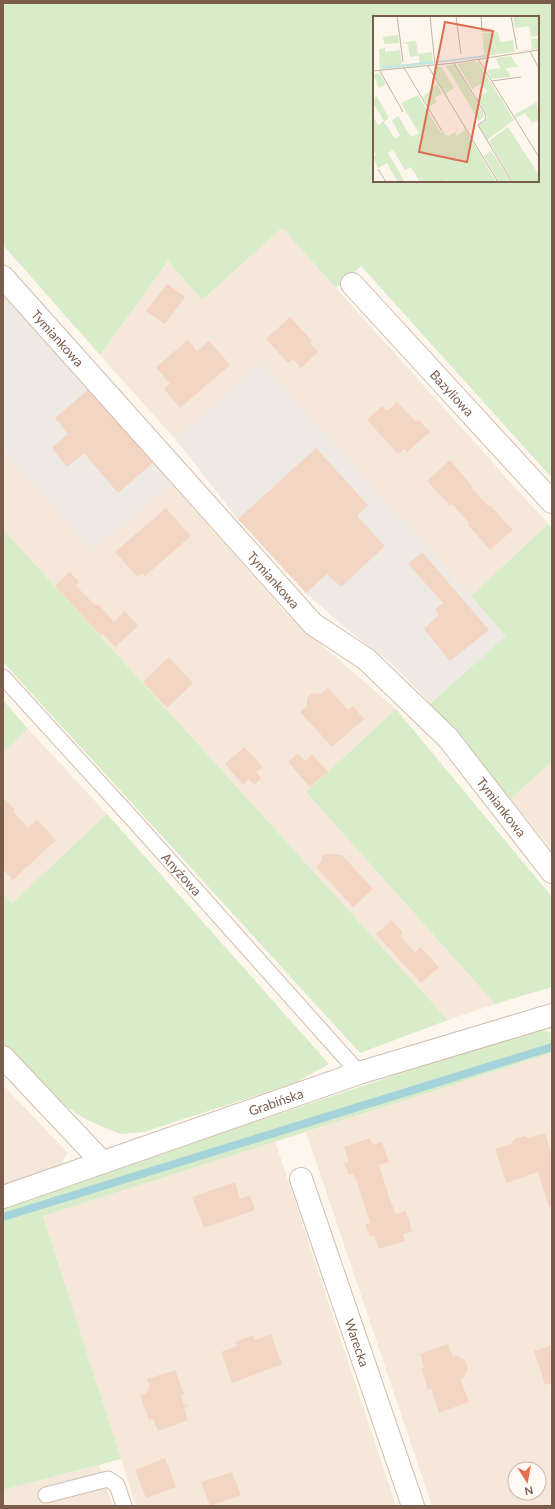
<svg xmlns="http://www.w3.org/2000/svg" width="555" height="1509" font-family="Lato,sans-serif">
<rect width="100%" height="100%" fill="#fdf6ec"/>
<!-- residential -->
<g fill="#f5e8da" fill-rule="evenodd">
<path d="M282,228L548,524L471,596L261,363L176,440L100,355L168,261L202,300Z"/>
<path d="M3,450L93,550L172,484L290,618L396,709L306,792L495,1004L448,1020L3,529Z"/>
<path d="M28,729L107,814L12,903L3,893V752Z"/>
<path d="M552,762V849L510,799Z"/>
<path d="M552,1053V1506H432L306,1132ZM515,1469H539V1493H515Z"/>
<path d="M3,1085L68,1153L58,1168L3,1187Z"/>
<path d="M275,1141L396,1506H136L43,1216Z"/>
<path d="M99,1465L113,1506H3V1490Z"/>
</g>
<!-- industrial -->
<g fill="#efe9e4">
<path d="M3,290L90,388L172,484L93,550L3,450Z"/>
<path d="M261,363L507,636L430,704L418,690L391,663L342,625L306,593L238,519L176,440Z"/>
</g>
<!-- green -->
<g fill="#d8ecc9" fill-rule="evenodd">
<path d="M3,3H552V478L361,266L336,288L282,228L202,300L168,261L100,355L3,245ZM374,17H538V181H374Z"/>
<path d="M548,524L552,528V762L510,799L430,704L506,636L471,596Z"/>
<path d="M3,529L448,1020L360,1053L3,662Z"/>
<path d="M3,700L28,729L3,752Z"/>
<path d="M396,709L552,897V987L495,1004L306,792Z"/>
<path d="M107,814L329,1064L297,1082L144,1132L120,1134L87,1120L53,1098L3,1043V893L12,903Z"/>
<path d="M539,1029L552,1033V1053L43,1216L121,1459L3,1490V1206L443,1059Z"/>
</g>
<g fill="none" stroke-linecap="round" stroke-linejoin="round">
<!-- stream -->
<path stroke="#a5d3da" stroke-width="8" d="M3,1217L552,1047"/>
</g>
<!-- building -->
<g fill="#f3d5c3">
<path d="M167,284L185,297L165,324L146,311Z"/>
<path d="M290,317L312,341L310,343L318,352L301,368L293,359L288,363L266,339Z"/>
<path d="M188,340L197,351L209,341L230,365L180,408L164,389L170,384L156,367Z"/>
<path d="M90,388L153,463L118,493L84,453L67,467L52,448L68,434L55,418Z"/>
<path d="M397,402L416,422L419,420L430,432L407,452L404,449L398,454L367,420L382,406L387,411Z"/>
<path d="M316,448L368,505L357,516L385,546L341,587L333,579L332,580L327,574L306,593L238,519Z"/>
<path d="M450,460L472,486L471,487L488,506L490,505L513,530L490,550L468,525L469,523L461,514L452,504L450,506L427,481Z"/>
<path d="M166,508L191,536L145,576L142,573L137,577L115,552Z"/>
<path d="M422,552L489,630L450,661L424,629L439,615L435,610L443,603L408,564Z"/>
<path d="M70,572L79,582L76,586L96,606L98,604L114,622L125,611L138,626L115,647L103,634L101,636L55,586Z"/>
<path d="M169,657L193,683L167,708L143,682Z"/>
<path d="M328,688L348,710L353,706L364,719L332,747L300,712L307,706V698L313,693L320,694Z"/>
<path d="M244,747L263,767L256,772L261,778L254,785L249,779L243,785L225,764Z"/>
<path d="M298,753L305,761L312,754L328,772L310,787L288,762Z"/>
<path d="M5,799L15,810L13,812L28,828L37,820L56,840L13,880L3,869V801Z"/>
<path d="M326,854L342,855L373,889L353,907L316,867L322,861V857Z"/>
<path d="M392,920L403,933L400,936L415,952L421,947L439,967L421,983L376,934Z"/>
<path d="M545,1133L550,1150H552V1206L549,1207L538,1172L506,1183L495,1149L511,1144L514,1139L524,1136L528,1138Z"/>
<path d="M370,1138L372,1145L382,1142L389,1162L379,1165L390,1200L396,1214L406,1211L412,1231L403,1234L405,1241L379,1249L374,1235L370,1237L365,1224L370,1223L359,1187L353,1174L349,1175L344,1163L349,1161L344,1147Z"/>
<path d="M235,1182L240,1199L250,1195L255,1210L204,1228L192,1197Z"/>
<path d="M271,1334L282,1364L232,1383L221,1352L237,1346L235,1342L254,1335L255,1340Z"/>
<path d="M448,1344L453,1357L457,1356L465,1360L468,1369L464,1377L460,1379L469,1402L439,1413L431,1388L428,1390L421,1368L424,1367L420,1354Z"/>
<path d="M552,1345V1383L545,1385L534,1351Z"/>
<path d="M175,1370L184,1394L181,1395L184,1406L187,1404L188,1406L184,1408L188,1420L158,1431L153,1419L149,1420L140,1395L146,1393L150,1386L147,1379Z"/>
<path d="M165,1458L176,1487L146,1498L135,1470Z"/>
<path d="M232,1472L241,1495L210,1506L201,1482Z"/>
</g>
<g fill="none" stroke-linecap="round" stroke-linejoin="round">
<defs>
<g id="lane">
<path id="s1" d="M3,677L137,824L359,1073"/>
<path d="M46,1495L108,1479L117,1485L124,1506"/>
</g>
<g id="street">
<path id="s2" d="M3,277L313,624L366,659L448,738L552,872"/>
<path id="s3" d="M352,284L552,502"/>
<path d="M3,1057L102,1162"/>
<path id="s4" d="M301,1179L413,1506"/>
<path id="s5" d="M3,1197L359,1073L552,1015"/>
</g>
</defs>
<!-- lane casing -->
<use href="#lane" stroke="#d1beb0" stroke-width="17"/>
<!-- street casing -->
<use href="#street" stroke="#d1beb0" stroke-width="24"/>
<!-- lane -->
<use href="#lane" stroke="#fff" stroke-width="15"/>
<!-- street -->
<use href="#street" stroke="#fff" stroke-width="22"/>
</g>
<g text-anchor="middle" stroke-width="3.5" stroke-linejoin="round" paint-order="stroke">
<!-- street labels -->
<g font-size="13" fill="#7a5c4d" stroke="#fffaf3">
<text dy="5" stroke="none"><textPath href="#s2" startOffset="82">Tymiankowa</textPath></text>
<text dy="5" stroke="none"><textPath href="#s3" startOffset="148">Bazyliowa</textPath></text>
<text dy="5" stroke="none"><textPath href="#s2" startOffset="406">Tymiankowa</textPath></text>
<text dy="5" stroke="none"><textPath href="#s2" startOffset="730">Tymiankowa</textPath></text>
<text dy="5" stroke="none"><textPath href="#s1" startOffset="266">Anyżowa</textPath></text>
<text dy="5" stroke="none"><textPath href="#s5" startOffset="289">Grabińska</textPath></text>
<text dy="5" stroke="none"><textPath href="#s4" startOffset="173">Warecka</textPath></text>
</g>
</g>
<!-- overview -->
<g transform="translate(373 16)">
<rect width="166" height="166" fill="#fdf6ec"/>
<path d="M140,0H166V20L158,21L156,10L142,12ZM125,16L127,26L140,24L142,36L159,33L158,23L166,22V33L63,46L111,40L109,17ZM25,19L26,27L11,28L10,21ZM43,25L45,38L59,36L60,48L7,54L6,33L12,32V36L27,34L29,49L46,47V40L37,41L35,28L29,27ZM138,40L145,51L133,52L138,61L119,63L114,54L128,52L122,42ZM101,45L106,47L141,104L114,124L105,110L115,101L104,82L114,76L109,67L99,73L84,48ZM81,48L112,100L106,105L73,50ZM68,50L81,72L72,78L60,56L61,51ZM0,58H7L13,68L6,72ZM64,68L69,78L61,82L64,86L56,91L50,81ZM3,79L16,102L11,106L22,123L27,120L19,104L25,100L38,121L46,117L28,87L45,79L68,117L70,115L74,121L82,116L84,120L92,113L123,166H75L69,157L74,166H47L38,151L32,154L20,134L15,137L32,166H25L14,147L5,152L0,141L3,138L0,134V100L5,109L11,105L0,87ZM164,86L166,104L159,107L152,97L143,102L141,99ZM135,111L166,159V166H140L116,125ZM118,134L138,166H126L111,140Z" fill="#d8ecc9"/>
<path fill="none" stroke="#bfe3e8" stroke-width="2" d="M64,46L113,40M9,52L60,46"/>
<path fill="none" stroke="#c5b3a7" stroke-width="1" d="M24,0L30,46M57,0L62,49M83,0L88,38M108,0L109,15H116M138,0L144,33M157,35L166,53M105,43L166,141M81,47L113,99L112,104L105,109L139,166M55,50L125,166M31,52L69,115M0,55L81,47L166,34M7,55L30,96M119,65L148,61M5,153L13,166"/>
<path fill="#dc6d51" fill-opacity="0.15" stroke="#dc6d51" stroke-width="2" d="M72,6L120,15L94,146L46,136Z"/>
<rect width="166" height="166" fill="none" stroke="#7a5c4d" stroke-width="2"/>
</g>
<!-- border -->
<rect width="555" height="1509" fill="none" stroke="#7a5c4d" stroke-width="8"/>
<!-- north arrow -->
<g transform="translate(527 1481) rotate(169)"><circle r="19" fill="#fffaf3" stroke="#cabbb1"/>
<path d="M0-3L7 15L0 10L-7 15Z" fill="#e76f51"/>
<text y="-6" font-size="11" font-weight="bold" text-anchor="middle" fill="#7a5c4d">N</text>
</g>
</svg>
